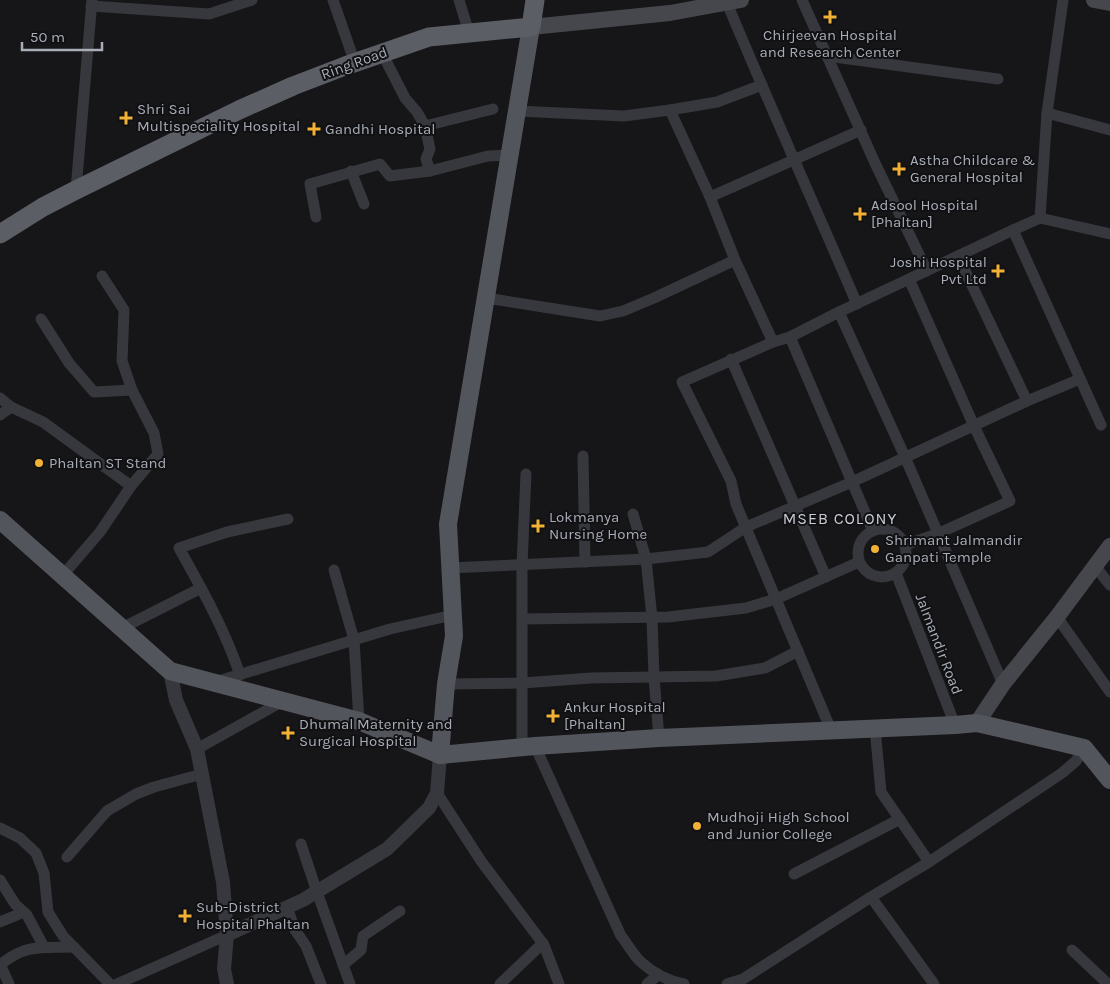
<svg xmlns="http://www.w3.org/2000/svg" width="1110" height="984" font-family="Karla,sans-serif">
<rect width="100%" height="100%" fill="#161618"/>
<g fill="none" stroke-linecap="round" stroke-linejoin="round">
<!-- minor -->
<g stroke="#37383d" stroke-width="11">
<path d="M333,0L355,63"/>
<path d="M459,0L469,33"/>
<path d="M802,0L875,163L927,271"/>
<path d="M727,3C769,104 814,204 857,304"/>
<path d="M91,6L209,14L252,0"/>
<path d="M382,53L405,98L417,112L425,126L430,149L426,159L430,171"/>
<path d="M827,56L998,79"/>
<path d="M670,110L710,197L735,260L773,342"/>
<path d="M517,111L624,116L670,110L717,102L762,85"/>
<path d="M1047,113L1110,130"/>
<path d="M425,126L493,109"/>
<path d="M351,171L364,204"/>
<path d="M76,190L92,0"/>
<path d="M710,197L861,130"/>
<path d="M316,217L310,184L380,164L390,176L430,171L488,156L510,155"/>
<path d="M1040,218L1110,234"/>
<path d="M1013,230L1101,425"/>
<path d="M958,256L1027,401"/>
<path d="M102,276L124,310L122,361L132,390"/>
<path d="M486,298L600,316L623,311L654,298L735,260"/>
<path d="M839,312L905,457L1003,684"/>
<path d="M41,319L69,363L94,392L132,390L154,433L158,454L131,486"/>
<path d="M790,337L873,531"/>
<path d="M731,359L826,577"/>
<path d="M0,398L11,407"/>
<path d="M0,415L11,407L43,422L131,486L100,532L63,575"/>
<path d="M583,456L585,562"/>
<path d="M633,514L646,559L652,618L654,677L659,738"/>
<circle cx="882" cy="553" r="24"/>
<path d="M905,545L937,534L1010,501L974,426L909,279"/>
<path d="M1095,566L1110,585"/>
<path d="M450,568L646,559L708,552L746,527L852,482L1027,401L1080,379"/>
<path d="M334,570L354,640L359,721"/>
<path d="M896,573L955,725"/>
<path d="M1057,617L1110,692"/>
<path d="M522,619L668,617L746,608L776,599L859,562"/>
<path d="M122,628L201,588"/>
<path d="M240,675C225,630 202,589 179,548L227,532L288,519"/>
<path d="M215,682L390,629L453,615"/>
<path d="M446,684L522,683L591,678L716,676L765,668L798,651"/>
<path d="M875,728L881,792L929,862"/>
<path d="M831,730L736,504L731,481L682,382L773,342L790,337L839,312L1013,230L1040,218L1047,113L1063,0"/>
<path d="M535,746L621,936C628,944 633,955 641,962C653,973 669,981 684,984"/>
<path d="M522,747V565L526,474"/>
<path d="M197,749L283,701"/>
<path d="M437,793L481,861L544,945L559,984"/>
<path d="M0,828L20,838L36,853L44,873L48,912L63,936L110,984"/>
<path d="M301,844L317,892L350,984"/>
<path d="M67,857L107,811L136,794L154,787L202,774"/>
<path d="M794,874L900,819"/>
<path d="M0,880L15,904L27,915L44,947"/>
<path d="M871,897L934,984"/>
<path d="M287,907L295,930L306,946L321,984"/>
<path d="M0,922L24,912"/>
<path d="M1072,950L1108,984"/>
<path d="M0,964L9,984"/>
<path d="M0,965C26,943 43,948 74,947"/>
<path d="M343,965L361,950L363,936L400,911"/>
<path d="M117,984L227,935"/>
<path d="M500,984L543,943"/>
<path d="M647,984L658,975"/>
<path d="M727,984L743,979L871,897L929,862L1062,773L1076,761L1084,748"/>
</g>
<!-- tertiary -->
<g stroke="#37383d" stroke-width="14">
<path d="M170,671L176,700L197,749L223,882L227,935"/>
<path d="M227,984L224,969L227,935L303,900L387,849L429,808L437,793L440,755"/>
</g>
<!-- secondary -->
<g stroke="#45474d" stroke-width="16">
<path d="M1094,0L1110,3"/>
<path d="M531,27L670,13L741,0"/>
<path d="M977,723L1003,684L1057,617L1110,546"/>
</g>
<!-- primary -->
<g stroke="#53555c" stroke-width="18">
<path d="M0,520L170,671L359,721L440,755L535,746L659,738L955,725L977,723L1084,748L1110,780"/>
<path d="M440,755L446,684L454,636L448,524L531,27"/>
</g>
<!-- trunk -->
<path stroke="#5b5e65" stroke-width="19" d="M0,234L43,207L76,190L239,110L293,86L345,66L429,37L531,27L535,0"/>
</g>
<!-- markers -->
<g fill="#f2b134" stroke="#111113" stroke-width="2">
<path d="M827.5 9.5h5v5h5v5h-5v5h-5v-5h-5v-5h5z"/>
<path d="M123.5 110.5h5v5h5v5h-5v5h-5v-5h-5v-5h5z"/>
<path d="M311.5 121.5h5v5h5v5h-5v5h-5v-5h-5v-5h5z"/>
<path d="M896.5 161.5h5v5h5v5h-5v5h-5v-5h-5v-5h5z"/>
<path d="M857.5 206.5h5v5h5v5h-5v5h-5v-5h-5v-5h5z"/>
<path d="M995.5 263.5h5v5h5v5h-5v5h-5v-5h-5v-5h5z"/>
<circle cx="39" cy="463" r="5"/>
<path d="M535.5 518.5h5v5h5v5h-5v5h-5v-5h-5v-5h5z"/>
<circle cx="875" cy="549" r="5"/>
<path d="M550.5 708.5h5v5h5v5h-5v5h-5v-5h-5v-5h5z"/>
<path d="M285.5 725.5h5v5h5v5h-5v5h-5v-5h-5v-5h5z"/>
<circle cx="697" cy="826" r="5"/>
<path d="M182.5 908.5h5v5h5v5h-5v5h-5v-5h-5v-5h5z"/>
</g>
<g text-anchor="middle" stroke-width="4" stroke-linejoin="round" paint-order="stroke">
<!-- poi labels -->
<g font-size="15" fill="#a8adb8" stroke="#111113" text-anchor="start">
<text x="830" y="40" text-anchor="middle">Chirjeevan Hospital<tspan x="830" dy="17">and Research Center</tspan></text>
<text x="137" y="114">Shri Sai<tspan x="137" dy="17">Multispeciality Hospital</tspan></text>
<text x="325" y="134">Gandhi Hospital</text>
<text x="910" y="165">Astha Childcare &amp;<tspan x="910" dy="17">General Hospital</tspan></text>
<text x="871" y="210">Adsool Hospital<tspan x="871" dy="17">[Phaltan]</tspan></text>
<text x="987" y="267" text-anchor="end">Joshi Hospital<tspan x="987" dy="17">Pvt Ltd</tspan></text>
<text x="49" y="468">Phaltan ST Stand</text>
<text x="549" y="522">Lokmanya<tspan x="549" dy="17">Nursing Home</tspan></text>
<text x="885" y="545">Shrimant Jalmandir<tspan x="885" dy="17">Ganpati Temple</tspan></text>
<text x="564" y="712">Ankur Hospital<tspan x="564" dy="17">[Phaltan]</tspan></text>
<text x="299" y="729">Dhumal Maternity and<tspan x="299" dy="17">Surgical Hospital</tspan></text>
<text x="707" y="822">Mudhoji High School<tspan x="707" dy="17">and Junior College</tspan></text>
<text x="196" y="912">Sub-District<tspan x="196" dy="17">Hospital Phaltan</tspan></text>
</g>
<!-- street labels -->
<g font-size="15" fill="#a8adb8" stroke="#111113">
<text transform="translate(354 63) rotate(-20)" y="5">Ring Road</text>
<text transform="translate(939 644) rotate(69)" y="5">Jalmandir Road</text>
</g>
<!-- neighbourhood labels -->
<g font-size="16" letter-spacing="1" fill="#c9ccd4" stroke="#111113">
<text x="840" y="524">MSEB COLONY</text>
</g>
</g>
<!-- scale -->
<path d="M22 42v8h80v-8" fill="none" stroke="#a8adb8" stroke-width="2.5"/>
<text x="30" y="42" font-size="15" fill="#a8adb8" stroke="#111113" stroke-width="4" paint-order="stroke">50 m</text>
</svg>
